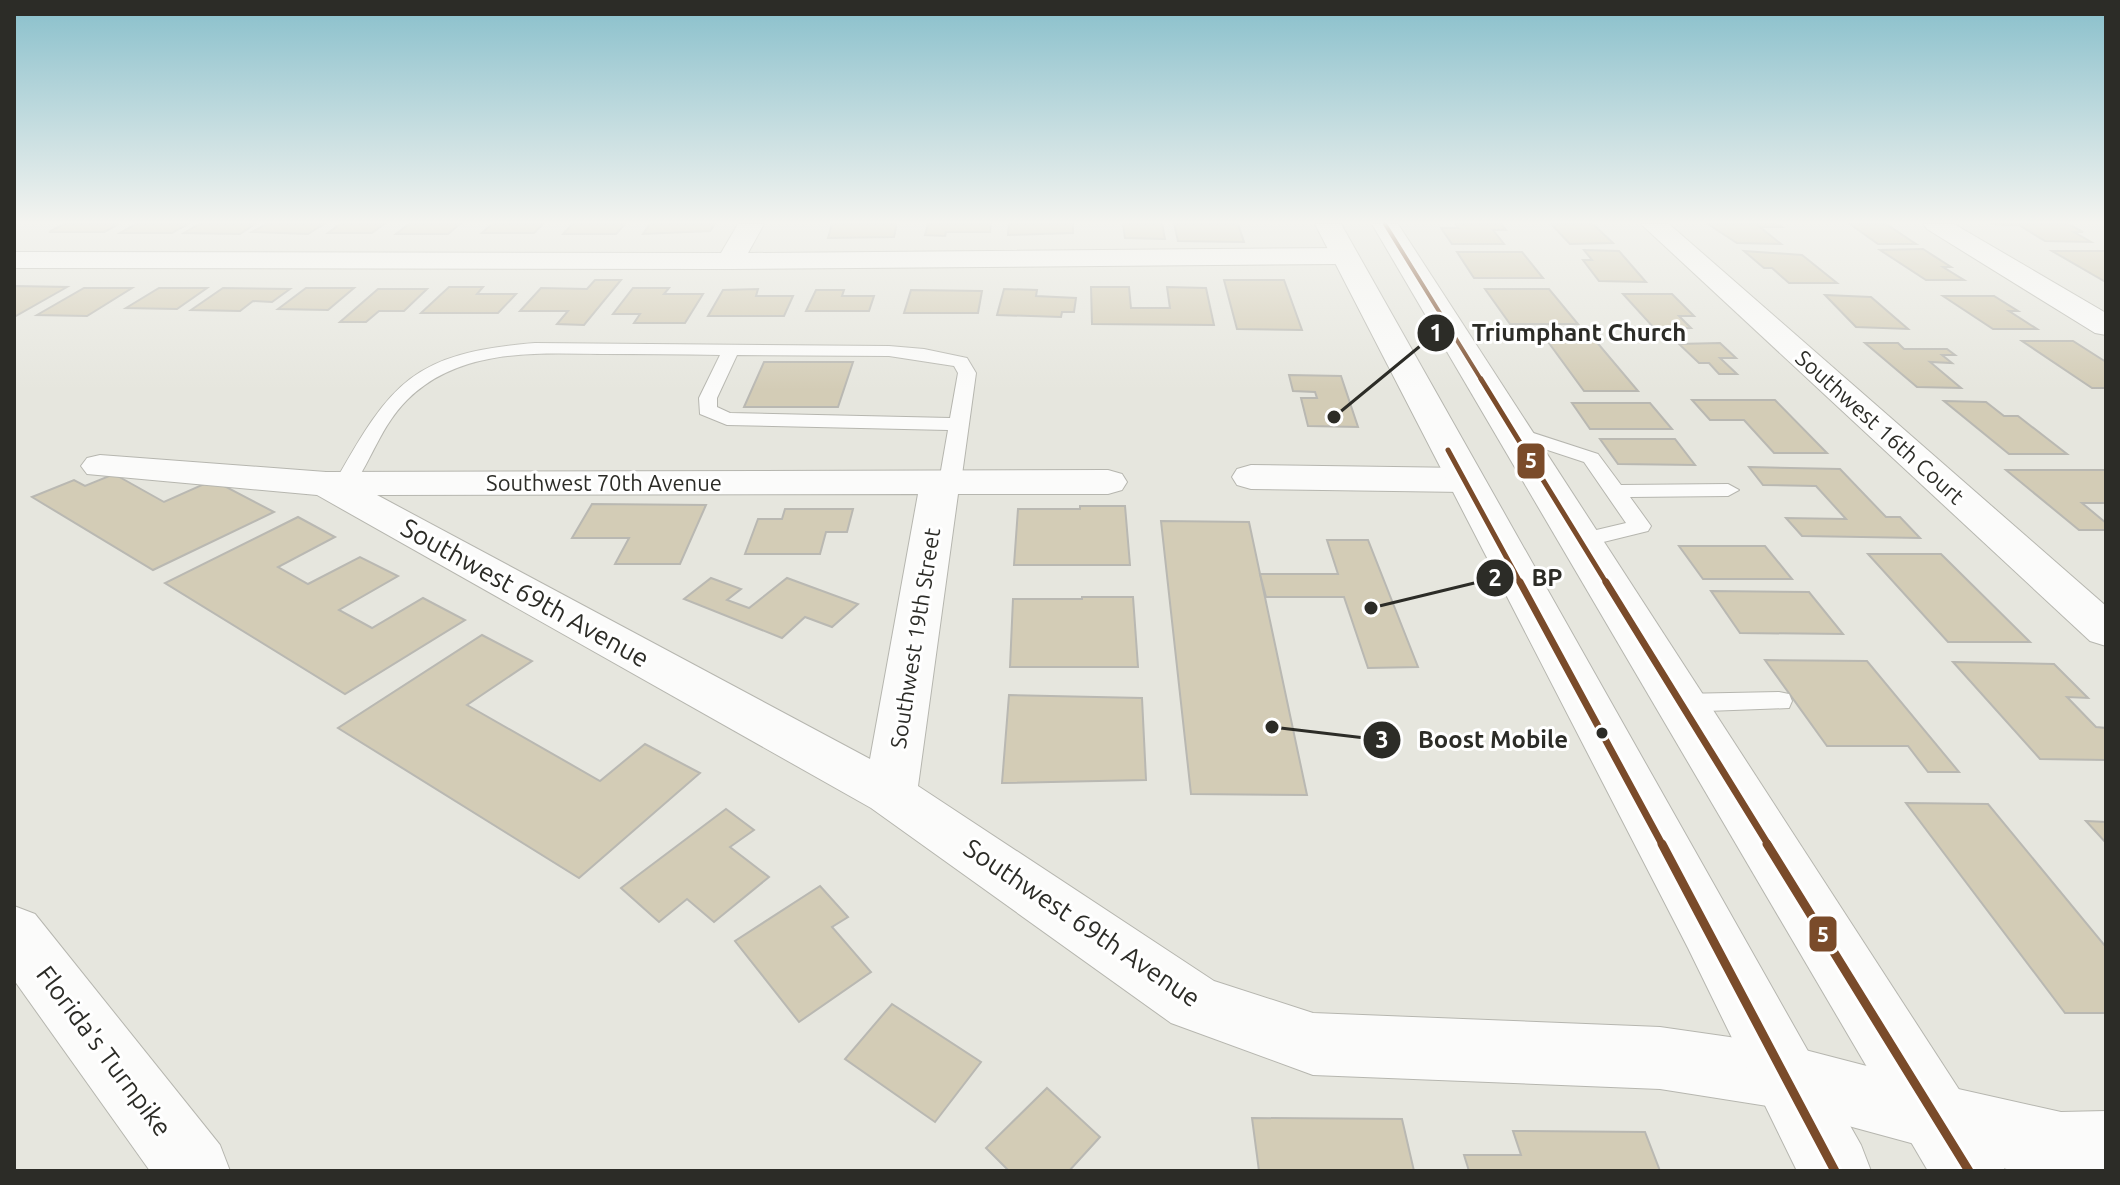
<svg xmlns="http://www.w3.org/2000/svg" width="2120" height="1185" font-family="Ubuntu,sans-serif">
<rect width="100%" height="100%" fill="#e6e6de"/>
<!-- building -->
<g fill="#d3ccb6" stroke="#b9b8b2" stroke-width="2">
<path d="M64,224H119L104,232H49Z"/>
<path d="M136,224H188L172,233H120Z"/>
<path d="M199,224H255L240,234L184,233Z"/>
<path d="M266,224H324L308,234L252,232Z"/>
<path d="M340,224H384L372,233H328Z"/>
<path d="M409,224H460L448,234H396Z"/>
<path d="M492,224H543L534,233H482Z"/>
<path d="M572,224H625L616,234H563Z"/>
<path d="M650,224H715L710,231L643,234Z"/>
<path d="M832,224H896V228L894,237L828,238Z"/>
<path d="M928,224H991L990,232H946L945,236L925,235Z"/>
<path d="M1009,224H1073V233L1008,235Z"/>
<path d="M1123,224H1162L1165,239L1125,238Z"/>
<path d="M1174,224H1238L1244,242L1178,241Z"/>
<path d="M1455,224H1501L1506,230H1493L1504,244H1452L1441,228H1458Z"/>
<path d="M1551,224H1593L1613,243L1570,244Z"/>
<path d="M1708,224H1777L1782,227H1760L1781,244L1737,243Z"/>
<path d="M1850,224H1886L1916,244H1878Z"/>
<path d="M1991,224H2068L2083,232H2074L2091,242L2045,241L2019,225Z"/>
<path d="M1923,249L1951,267H1943L1964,280H1926L1880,250Z"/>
<path d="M1584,250L1619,251L1646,282L1599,281L1583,260H1592Z"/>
<path d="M1744,251L1802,255L1837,283H1789L1772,268H1764Z"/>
<path d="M2052,251H2106V281H2104Z"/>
<path d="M1457,252H1522L1543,278H1474Z"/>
<path d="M595,280H621L584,325L557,324L568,311H520L541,288L587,289Z"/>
<path d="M1224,280H1284L1302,330L1237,329Z"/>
<path d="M14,286L67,287L14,317Z"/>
<path d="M449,287H483L477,294H516L498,313H421Z"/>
<path d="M1091,287H1129L1131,308H1170L1167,287L1206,288L1214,325L1092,324Z"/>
<path d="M84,288H132L87,316L37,315Z"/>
<path d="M159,288H207L177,309L126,308Z"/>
<path d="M223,288L290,289L272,302L253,301L240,311L191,310Z"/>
<path d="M306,288H354L328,310L278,309Z"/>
<path d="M633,288H669L664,294H703L685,323H634L640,314H613Z"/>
<path d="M378,289H427L404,311H379L366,322H340Z"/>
<path d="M758,289L756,296H793L784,316H708L723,290Z"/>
<path d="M1004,289L1037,290L1036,296L1076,298L1074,312H1062L1061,317L997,315Z"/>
<path d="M1485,289H1549L1578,324H1510Z"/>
<path d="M816,290H844L842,296H874L869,311H806Z"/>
<path d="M911,290L982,291L978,313H904Z"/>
<path d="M1623,294H1672L1694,316H1679L1691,328H1654Z"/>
<path d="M1825,295L1871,297L1908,329L1856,327Z"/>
<path d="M1943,296H1994L2018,311H2009L2037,329H1993Z"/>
<path d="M1546,339L1595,340L1638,391H1584Z"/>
<path d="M2022,341H2073L2106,362V388H2092Z"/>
<path d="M1720,343L1736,358H1720L1737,374H1719L1709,363H1699L1679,344Z"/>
<path d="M1865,343H1898L1904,349H1947L1955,355H1942L1952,363L1930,362L1961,388L1917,387Z"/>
<path d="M764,362H853L838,407H744Z"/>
<path d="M1289,375L1341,376L1358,427L1308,426L1301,398H1317L1315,392L1293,391Z"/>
<path d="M1692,400H1775L1827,453H1774L1744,420H1710Z"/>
<path d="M1944,401L1986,402L2004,416H2018L2067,454H2009Z"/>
<path d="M1572,403H1650L1672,429H1590Z"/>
<path d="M1600,439H1675L1695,465L1618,464Z"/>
<path d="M1749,467L1840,469L1886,517H1900L1920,538L1802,536L1786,518L1846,519L1816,486L1763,485Z"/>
<path d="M2006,470H2106V503H2082L2106,523V530H2079Z"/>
<path d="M114,474L164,502L213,480L274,512L153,570L32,497L74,480L85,486Z"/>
<path d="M592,504L706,505L680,564H615L629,538H572Z"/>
<path d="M1080,506H1125L1130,565H1014L1018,509H1080Z"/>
<path d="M785,509H853L847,532H826L820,554H745L758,519H782Z"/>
<path d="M298,517L335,537L278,567L308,584L360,557L398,576L339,610L372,628L423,598L465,620L345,694L165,583Z"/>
<path d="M1161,521L1249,522L1307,795L1191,794Z"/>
<path d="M1327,540H1368L1418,667L1368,668L1344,597H1266L1260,574H1338Z"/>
<path d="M1679,546H1765L1792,579H1703Z"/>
<path d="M1868,554H1941L2030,642H1948Z"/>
<path d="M711,578L741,589L727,600L749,608L787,578L858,604L832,627L805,617L782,638L684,599Z"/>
<path d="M1711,591L1809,592L1843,634L1740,633Z"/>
<path d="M1082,597H1133L1138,667H1010L1013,599H1082Z"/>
<path d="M482,635L532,661L467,705L600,781L645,744L700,773L579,878L338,728Z"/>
<path d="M1765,660L1867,661L1959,772H1928L1908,746H1827Z"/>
<path d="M1953,662L2054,664L2088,698L2067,697L2096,727L2106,728V760L2040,759Z"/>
<path d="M1009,695L1142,698L1146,780L1002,783Z"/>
<path d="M1906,803L1988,804L2106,947V1013H2065Z"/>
<path d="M726,809L754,830L730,847L769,877L714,922L687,899L659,922L621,888Z"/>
<path d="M2086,821L2106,822V843Z"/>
<path d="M820,886L848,917L832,927L871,972L799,1022L735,941Z"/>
<path d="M892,1004L981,1062L935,1122L845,1059Z"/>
<path d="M1047,1088L1100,1137L1069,1171H1009L986,1148Z"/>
<path d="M1252,1118L1402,1119L1414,1171H1259Z"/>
<path d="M1513,1131L1645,1132L1660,1171H1469L1464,1155H1521Z"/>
</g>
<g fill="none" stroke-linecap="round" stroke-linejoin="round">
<defs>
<g id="service">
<path d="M535,343L889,346L924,349L967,358L976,373L961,482L950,488L939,482L948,430L727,425L700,414L699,398L720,355C681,354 642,354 603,354C535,353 459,348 407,400C381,426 372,459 352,488H338L334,484C391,382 413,353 535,343ZM737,355L889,356L954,366L958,373L950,418L730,413L717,407V398Z"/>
<path d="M1512,426L1598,454L1621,485L1728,484L1739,490L1728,496L1630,497L1651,526L1648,531L1579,548L1571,546L1568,541L1571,536L1626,523L1584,462L1505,436L1502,432L1505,428Z"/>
<path d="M1779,692L1789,694L1792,701L1789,708L1680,712L1670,710L1667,703L1670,696L1680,694Z"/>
</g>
<g id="minor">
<path d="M738,224H764L748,253L1344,248L1354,250L1358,256L1354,262L1344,264L730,269L14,268V252L721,253Z"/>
<path d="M1641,224H1669L2106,606V646L2090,641Z"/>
<path d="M1923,224H1954L2106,313V335L2095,333L1927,229Z"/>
<path d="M100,455L326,472L1108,470L1122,474L1127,482L1122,490L1108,494H958L918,786L1214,981L1313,1013L1660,1027L1786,1045L1936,1084L2061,1112L2106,1111V1171H2014L1786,1109L1660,1089L1313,1075L1171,1023L871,808L317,495L87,474L81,466L87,458ZM918,494L870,759L377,495Z"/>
<path d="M1251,465L1464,468L1478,472L1483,480L1478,488L1464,492L1251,489L1237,485L1232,477L1237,469Z"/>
</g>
<g id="secondary">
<path d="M1315,224H1341L1861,1145L1871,1171H1797L1688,948Z"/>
<path d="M1372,224H1398L1995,1145L2005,1171H1928Z"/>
</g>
<path id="motorway" d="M14,906L35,914L220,1145L230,1171H150L14,980Z"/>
</defs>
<!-- service casing -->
<use href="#service" stroke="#b6b6af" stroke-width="2"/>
<!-- minor casing -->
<use href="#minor" stroke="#b6b6af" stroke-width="2"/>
<!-- secondary casing -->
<use href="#secondary" stroke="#b6b6af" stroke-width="2"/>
<!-- motorway casing -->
<use href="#motorway" stroke="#b6b6af" stroke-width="2"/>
<!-- service -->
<use href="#service" fill="#fbfbfa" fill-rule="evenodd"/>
<!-- minor -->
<use href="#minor" fill="#fbfbfa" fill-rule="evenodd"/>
<!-- secondary -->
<use href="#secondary" fill="#fbfbfa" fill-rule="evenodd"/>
<!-- motorway -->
<use href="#motorway" fill="#fbfbfa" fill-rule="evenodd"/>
<defs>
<path id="bus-1-far3" d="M1385,224L1482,381"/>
<g id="bus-1-far2">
<path d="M1481,379L1607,584"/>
<path d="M1448,450L1521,584"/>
</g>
<g id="bus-1-far1">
<path d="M1520,582L1663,846"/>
<path d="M1606,582L1769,846"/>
</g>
<g id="bus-1">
<path d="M1662,844L1835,1171"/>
<path d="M1767,844L1969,1171"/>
</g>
</defs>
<!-- bus-1-far3 casing -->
<use href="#bus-1-far3" stroke="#fff" stroke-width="8"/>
<!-- bus-1-far2 casing -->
<use href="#bus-1-far2" stroke="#fff" stroke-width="10"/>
<!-- bus-1-far1 casing -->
<use href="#bus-1-far1" stroke="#fff" stroke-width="13"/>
<!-- bus-1 casing -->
<use href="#bus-1" stroke="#fff" stroke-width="15"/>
<!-- bus-1-far3 -->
<use href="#bus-1-far3" stroke="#7a4b2a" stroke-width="4"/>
<!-- bus-1-far2 -->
<use href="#bus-1-far2" stroke="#7a4b2a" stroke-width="5"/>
<!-- bus-1-far1 -->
<use href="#bus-1-far1" stroke="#7a4b2a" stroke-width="7"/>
<!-- bus-1 -->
<use href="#bus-1" stroke="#7a4b2a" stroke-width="9"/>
</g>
<!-- sky -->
<linearGradient id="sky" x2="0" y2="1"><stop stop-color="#88bfcb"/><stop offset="0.57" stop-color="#f4f4f0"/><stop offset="1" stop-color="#f4f4f0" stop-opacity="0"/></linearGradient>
<rect width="2120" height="390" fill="url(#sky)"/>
<!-- markers -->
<circle fill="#2c2c27" stroke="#fff" stroke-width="3" cx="1602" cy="733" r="7"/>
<g text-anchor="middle" stroke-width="6" stroke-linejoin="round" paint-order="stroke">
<!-- street labels -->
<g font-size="22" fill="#2c2c27" stroke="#fff">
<text transform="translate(1880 427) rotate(42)" y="8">Southwest 16th Court</text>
<text x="604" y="491">Southwest 70th Avenue</text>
<text transform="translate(915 638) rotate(-81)" y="8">Southwest 19th Street</text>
</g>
<!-- near-street labels -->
<g font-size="26" fill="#2c2c27" stroke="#fff">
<text transform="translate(525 593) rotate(29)" y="9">Southwest 69th Avenue</text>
<text transform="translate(1082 923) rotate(34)" y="9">Southwest 69th Avenue</text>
<text transform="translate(104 1051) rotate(53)" y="9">Florida's Turnpike</text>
</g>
</g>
<!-- callouts -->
<path fill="none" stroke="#2c2c27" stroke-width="3" d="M1334 417L1436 333M1371 608L1495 578M1272 727L1382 740"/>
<g fill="#2c2c27" stroke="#fff" stroke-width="3">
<circle cx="1334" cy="417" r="8"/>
<circle cx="1371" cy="608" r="8"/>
<circle cx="1272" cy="727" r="8"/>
<circle cx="1436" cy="333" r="20"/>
<circle cx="1495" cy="578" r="20"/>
<circle cx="1382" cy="740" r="20"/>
</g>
<g font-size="24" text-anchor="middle" font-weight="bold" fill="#fff">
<text x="1436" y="341">1</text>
<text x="1495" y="586">2</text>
<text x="1382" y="748">3</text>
</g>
<g font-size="24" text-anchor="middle" font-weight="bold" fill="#2c2c27" stroke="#fff" stroke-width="6" stroke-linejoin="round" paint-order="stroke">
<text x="1579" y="341">Triumphant Church</text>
<text x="1547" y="586">BP</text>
<text x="1493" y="748">Boost Mobile</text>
</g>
<g stroke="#fff" stroke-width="3">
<rect x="1516" y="442" width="30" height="38" rx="8" fill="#7a4b2a"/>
<rect x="1808" y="915" width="30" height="38" rx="8" fill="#7a4b2a"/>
</g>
<g font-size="22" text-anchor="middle" font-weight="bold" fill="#fff">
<text x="1531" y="468">5</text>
<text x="1823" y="942">5</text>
</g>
<!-- border -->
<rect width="2120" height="1185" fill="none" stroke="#2c2c27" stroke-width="32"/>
</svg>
